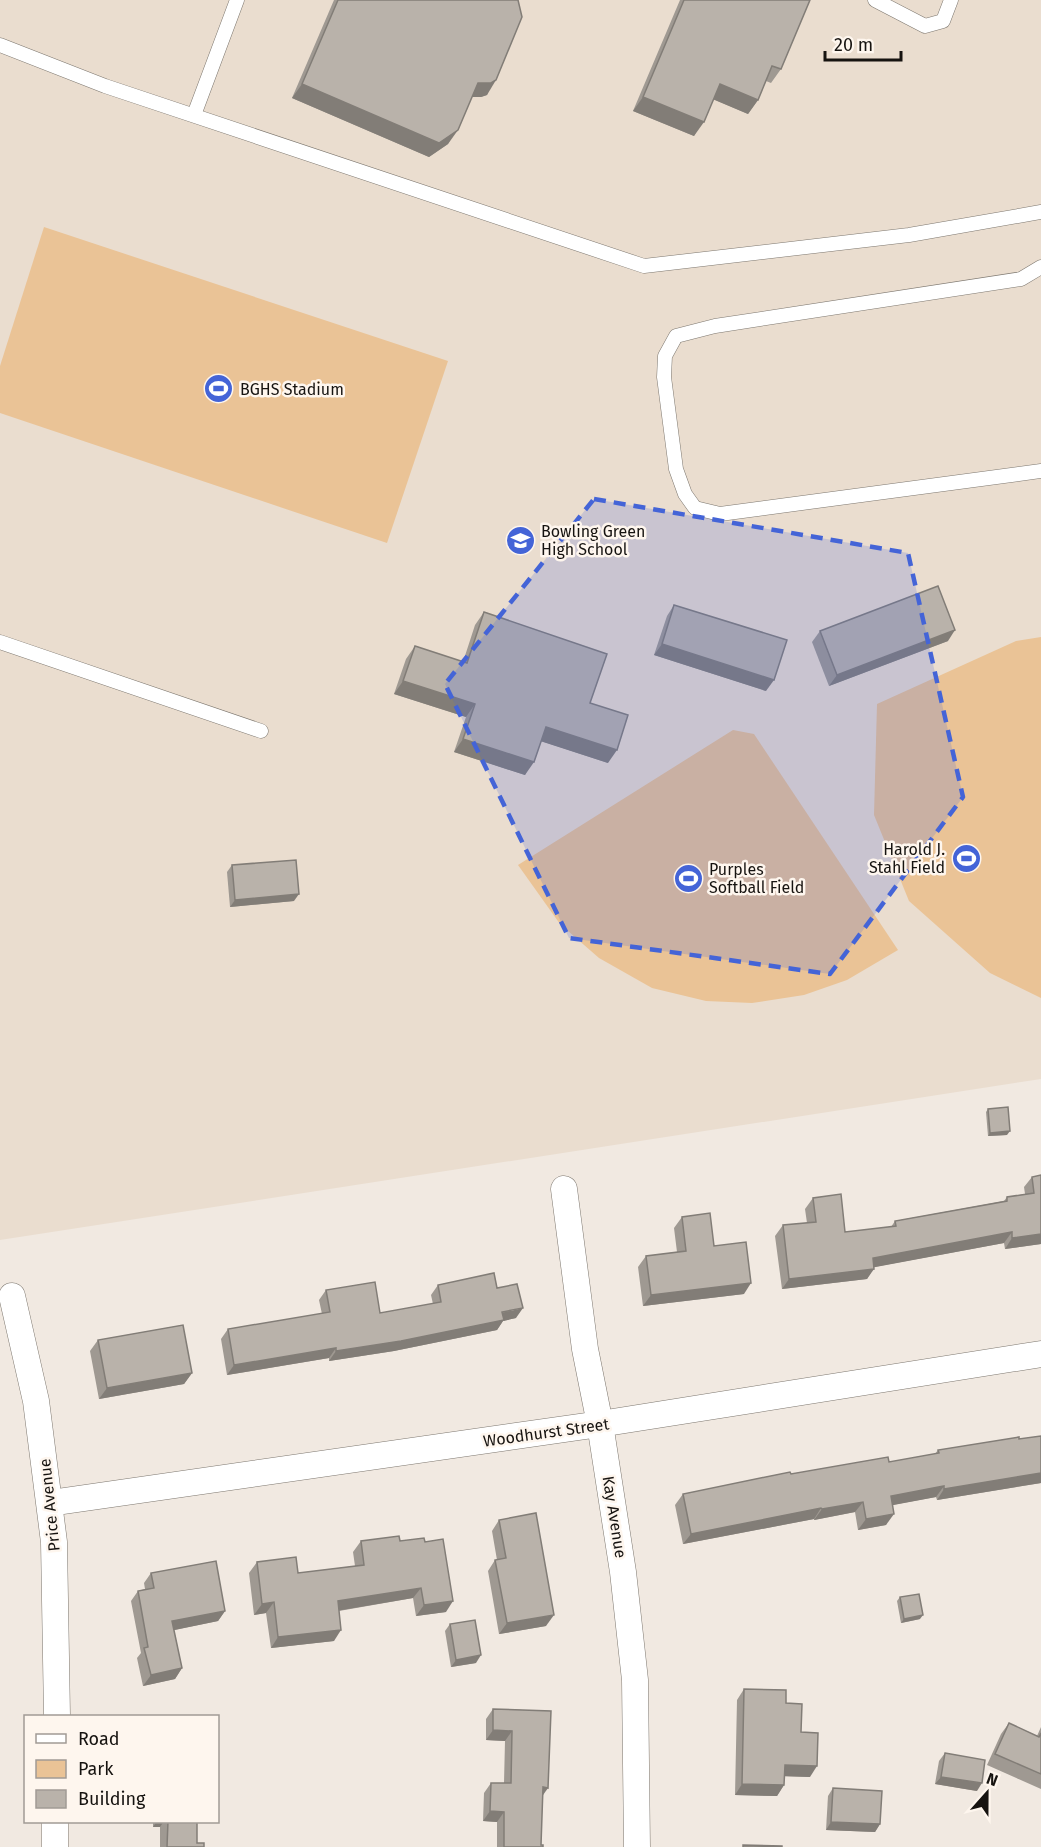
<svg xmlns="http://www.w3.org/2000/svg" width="1041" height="1847" font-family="'Fira Sans',sans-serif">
<rect width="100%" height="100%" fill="#f1e9e1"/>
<!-- built -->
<path fill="#eaddcf" d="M0,0H1041V1079L0,1240Z"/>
<!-- green -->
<g fill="#eac396">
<path d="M44,227L448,361L387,543L0,413V366Z"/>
<path d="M1041,637V998L990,973L909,901L874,815L877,704L1016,641Z"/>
<path d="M733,730L754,734L898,950L847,980L804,995L752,1003L706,1001L652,988L599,958L560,924L518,865Z"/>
</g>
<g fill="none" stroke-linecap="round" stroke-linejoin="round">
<defs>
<g id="lane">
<path d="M875,0L925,26L943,21L951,0"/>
<path d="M0,45L105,86L644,266L909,235L1041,212"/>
<path d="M194,115L237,0"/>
<path d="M1041,267L1021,279L715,326L676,336L665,356L664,377L676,469L685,494L695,508L720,514L1041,471"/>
<path d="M0,642L261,731"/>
</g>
<g id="street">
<path d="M564,1189L585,1349L600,1424L623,1572L635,1680L637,1847"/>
<path d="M12,1296L36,1401L54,1542L57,1716"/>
<path d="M50,1503L600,1424L1041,1354"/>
<path d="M55,1822V1847"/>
</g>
</defs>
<!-- lane casing -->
<use href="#lane" stroke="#7d776f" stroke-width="15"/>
<!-- street casing -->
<use href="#street" stroke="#7d776f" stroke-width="27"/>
<!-- lane -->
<use href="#lane" stroke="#fff" stroke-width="14"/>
<!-- street -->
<use href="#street" stroke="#fff" stroke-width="26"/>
</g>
<!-- wall -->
<g fill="#9f9992">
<path d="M334,0H518L487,95L481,97H472L448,144L429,157L292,98Z"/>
<path d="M680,0H810L781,69L771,83L766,81L758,100L748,114L713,99L694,136L633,111Z"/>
<path d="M674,605L766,691L654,655L667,616Z"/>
<path d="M484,612L590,703L608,763L541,741L525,775L454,752L466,717L394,694L406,659L415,646L463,662L475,625Z"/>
<path d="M820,631L948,641L829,686L812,642Z"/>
<path d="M232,865L294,901L230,907L227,872Z"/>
<path d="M988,1109L1007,1135L988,1136L986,1112Z"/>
<path d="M1032,1177L1041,1244L1005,1249L1004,1243L874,1267L867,1279L782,1289L775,1236L783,1225L807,1223L805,1209L813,1198L845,1232L891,1227L895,1221L1004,1201L1007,1197L1025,1194L1024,1187Z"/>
<path d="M682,1217L714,1246L744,1294L643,1306L638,1267L646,1256L677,1252L674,1228Z"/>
<path d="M438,1285L497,1288L516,1318L503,1321L497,1330L394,1351L329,1361V1358L227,1375L221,1339L228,1329L322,1314L319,1300L326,1290L380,1313L433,1304L431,1295Z"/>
<path d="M98,1340L192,1373L184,1384L99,1399L90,1351Z"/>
<path d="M1041,1436V1483L937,1500L936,1497L892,1505L886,1525L858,1530L855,1512L814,1520V1519L683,1544L675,1505L683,1494L791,1474L889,1462L935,1454L938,1450Z"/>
<path d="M499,1520L546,1626L499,1634L488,1571L495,1560H497L492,1531Z"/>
<path d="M361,1541L425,1542L446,1612L416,1616L413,1598L339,1611L334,1641L271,1648L266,1613L254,1615L249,1573L257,1562L298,1573L355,1566L353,1552Z"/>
<path d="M151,1573L225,1611L218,1621L174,1630L182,1668L175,1679L143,1686L137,1658L141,1653L131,1601L138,1591L145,1589L144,1583Z"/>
<path d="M900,1597L920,1619L901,1623L897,1601Z"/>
<path d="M450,1624L476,1663L451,1667L445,1631Z"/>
<path d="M744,1689L786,1703L801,1732L810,1777L784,1776V1785L777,1796L735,1795L737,1700Z"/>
<path d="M493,1709L551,1711L542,1796L541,1845L543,1847H497V1822L483,1821L484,1793L491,1783H504L505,1741L486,1740V1719Z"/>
<path d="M1009,1723L1037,1736L1041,1727V1789L987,1765L1001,1734Z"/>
<path d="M945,1753L977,1791L935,1784L939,1761Z"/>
<path d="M833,1788L880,1824L875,1832L826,1830L828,1796Z"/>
<path d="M153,1821H197V1843L204,1847H160V1827H153Z"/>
</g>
<!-- shaded-wall -->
<g fill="#827d77">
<path d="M496,80L487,95L481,97H468L478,83Z"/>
<path d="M302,84L458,130L448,144L429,157L292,98Z"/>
<path d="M720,84L758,100L748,114L710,98Z"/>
<path d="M643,97L704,122L694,136L633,111Z"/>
<path d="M955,630L948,641L829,686L837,675Z"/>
<path d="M662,644L774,680L766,691L654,655Z"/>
<path d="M403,681L475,704L466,717L394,694Z"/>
<path d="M546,727L617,750L608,763L537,740Z"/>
<path d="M463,739L534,762L525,775L454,752Z"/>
<path d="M299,894L294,901L230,907L235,900Z"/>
<path d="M1010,1131L1007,1135L988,1136L990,1133Z"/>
<path d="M1012,1232L1004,1243L865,1269L873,1258Z"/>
<path d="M1041,1234V1244L1005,1249L1012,1238Z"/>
<path d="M874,1269L867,1279L782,1289L789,1279Z"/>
<path d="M751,1283L744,1294L643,1306L651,1295Z"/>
<path d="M523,1308L516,1318L503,1321L497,1330L394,1351L329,1361L336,1351Z"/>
<path d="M336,1348L329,1358L227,1375L234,1365Z"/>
<path d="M192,1373L184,1384L99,1399L107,1388Z"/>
<path d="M1041,1473V1483L937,1500L944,1489Z"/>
<path d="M944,1486L936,1497L883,1507L891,1496Z"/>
<path d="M863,1502L855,1512L814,1520L822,1509Z"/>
<path d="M821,1508L814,1519L683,1544L691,1534Z"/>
<path d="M894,1514L886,1525L858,1530L866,1519Z"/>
<path d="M421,1588L413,1598L330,1612L338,1601Z"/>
<path d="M453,1601L446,1612L416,1616L424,1605Z"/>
<path d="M274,1602L266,1613L254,1615L262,1604Z"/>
<path d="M225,1611L218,1621L165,1632L172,1621Z"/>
<path d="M554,1615L546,1626L499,1634L507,1623Z"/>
<path d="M923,1615L920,1619L901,1623L904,1619Z"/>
<path d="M341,1630L334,1641L271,1648L278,1637Z"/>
<path d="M481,1655L476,1663L451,1667L456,1660Z"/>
<path d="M182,1668L175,1679L143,1686L151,1675Z"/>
<path d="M493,1730L512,1731L505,1741L486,1740Z"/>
<path d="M785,1765L817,1766L810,1777L777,1776Z"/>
<path d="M941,1777L982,1783L977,1791L935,1784Z"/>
<path d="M742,1784L784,1785L777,1796L735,1795Z"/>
<path d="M543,1787L548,1788L541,1798Z"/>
<path d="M490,1811L504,1812L497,1822L483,1821Z"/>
<path d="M157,1821H164L160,1827H153Z"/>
<path d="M831,1822L880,1824L875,1832L826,1830Z"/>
</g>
<!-- building -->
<g fill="#b9b2aa" stroke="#827d77" stroke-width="1.5">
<path d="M338,0H518L522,17L496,80L491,83H478L458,130L439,143L302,84Z"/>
<path d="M684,0H810L781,69L772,66L758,100L720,84L704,122L643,97Z"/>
<path d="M938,586L955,630L837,675L820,631Z"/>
<path d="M674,605L787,640L774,680L662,644Z"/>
<path d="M484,612L607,654L590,703L628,715L617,750L546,727L534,762L463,739L475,704L403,681L415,646L467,663Z"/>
<path d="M296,860L299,894L235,900L232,865Z"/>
<path d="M1008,1107L1010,1131L990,1133L988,1109Z"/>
<path d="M1041,1175V1234L1012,1238V1232L873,1258L874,1269L789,1279L783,1225L816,1222L813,1198L841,1194L845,1232L896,1226L895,1221L1007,1201V1197L1034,1193L1032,1177Z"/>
<path d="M710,1213L714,1246L746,1242L751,1283L651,1295L646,1256L686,1251L682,1217Z"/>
<path d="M494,1273L497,1288L517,1284L523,1308L502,1312L504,1320L401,1341L336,1351V1348L234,1365L228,1329L330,1312L326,1290L375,1282L380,1313L441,1302L438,1285Z"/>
<path d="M183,1325L192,1373L107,1388L98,1340Z"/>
<path d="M1041,1436V1473L944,1489V1486L891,1496L894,1514L866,1519L863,1502L822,1509L821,1508L691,1534L683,1494L790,1472L791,1474L888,1457L889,1462L939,1453L938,1450L1019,1437V1439Z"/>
<path d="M536,1513L554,1615L507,1623L495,1560L506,1558L499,1520Z"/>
<path d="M399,1536L400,1541L424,1538L425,1542L443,1539L453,1601L424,1605L421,1588L338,1601L341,1630L278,1637L274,1602L262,1604L257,1562L296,1557L298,1573L364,1565L361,1541Z"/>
<path d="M216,1561L225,1611L172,1621L182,1668L151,1675L144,1648L148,1647L138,1591L154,1588L151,1573Z"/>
<path d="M919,1594L923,1615L904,1619L900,1597Z"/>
<path d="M475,1620L481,1655L456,1660L450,1624Z"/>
<path d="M744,1689L786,1690V1703L802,1704L801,1732L818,1733L817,1766L785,1765L784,1785L742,1784Z"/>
<path d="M493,1709L551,1711L548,1788L543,1787L541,1845H543V1847H504V1812L490,1811L491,1783H511L512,1731L493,1730Z"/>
<path d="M1009,1723L1039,1737L1041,1733V1774L995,1754Z"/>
<path d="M945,1753L985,1760L982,1783L941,1777Z"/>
<path d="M833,1788L882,1791L880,1824L831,1822Z"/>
<path d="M168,1821H197V1843H204V1847H167Z"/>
<path d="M743,1845L782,1846V1847H743Z"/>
</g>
<!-- marked area -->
<path fill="#4464d7" fill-opacity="0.2" stroke="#4464d7" stroke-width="4.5" stroke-dasharray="12 8" stroke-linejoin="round" d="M594,499L908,553L963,797L830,974L569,938L445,684Z"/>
<!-- icons -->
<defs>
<symbol id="stadium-disc" viewBox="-11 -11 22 22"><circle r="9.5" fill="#4464d7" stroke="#fef6ee"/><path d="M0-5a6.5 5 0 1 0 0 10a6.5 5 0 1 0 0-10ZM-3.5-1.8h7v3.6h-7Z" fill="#fff"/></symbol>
<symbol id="school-disc" viewBox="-11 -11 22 22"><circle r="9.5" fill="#4464d7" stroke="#fef6ee"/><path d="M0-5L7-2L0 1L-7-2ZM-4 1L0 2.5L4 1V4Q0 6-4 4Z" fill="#fff"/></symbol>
</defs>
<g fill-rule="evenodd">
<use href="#stadium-disc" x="202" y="372" width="33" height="33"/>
<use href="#school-disc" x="504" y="524" width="33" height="33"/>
<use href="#stadium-disc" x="950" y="842" width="33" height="33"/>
<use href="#stadium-disc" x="672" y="862" width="33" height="33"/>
</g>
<g text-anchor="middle" stroke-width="5" stroke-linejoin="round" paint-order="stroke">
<!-- poi labels -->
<g font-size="16" fill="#161310" stroke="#fef6ee" text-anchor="start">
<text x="240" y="395">BGHS Stadium</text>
<text x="541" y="537">Bowling Green<tspan x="541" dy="18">High School</tspan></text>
<text x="945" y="855" text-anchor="end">Harold J.<tspan x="945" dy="18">Stahl Field</tspan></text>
<text x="709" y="875">Purples<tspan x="709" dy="18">Softball Field</tspan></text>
</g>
<!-- street labels -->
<g font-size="16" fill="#161310" stroke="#fef6ee">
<text transform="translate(546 1432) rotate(-8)" y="6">Woodhurst Street</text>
<text transform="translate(49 1505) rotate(-96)" y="6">Price Avenue</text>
<text transform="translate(615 1517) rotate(81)" y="6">Kay Avenue</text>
</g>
</g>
<!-- legend -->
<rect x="24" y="1715" width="195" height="108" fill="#fef6ee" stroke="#a19b95" stroke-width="1.5"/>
<rect x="36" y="1734" width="30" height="9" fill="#ffffff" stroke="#a19b95" stroke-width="1.5"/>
<text x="78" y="1745" font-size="18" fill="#161310">Road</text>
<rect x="36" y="1760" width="30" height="18" fill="#eac396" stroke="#a19b95" stroke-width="1.5"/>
<text x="78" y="1775" font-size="18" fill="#161310">Park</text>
<rect x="36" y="1790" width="30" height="18" fill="#b9b2aa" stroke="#a19b95" stroke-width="1.5"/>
<text x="78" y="1805" font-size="18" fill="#161310">Building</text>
<!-- north arrow -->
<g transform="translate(987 1793) rotate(21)" stroke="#fef6ee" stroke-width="4.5" paint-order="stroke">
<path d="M0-4.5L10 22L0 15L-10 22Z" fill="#161310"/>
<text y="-9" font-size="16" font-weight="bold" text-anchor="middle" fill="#161310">N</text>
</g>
<!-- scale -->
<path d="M825 51v9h76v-9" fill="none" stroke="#161310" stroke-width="3"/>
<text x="834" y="51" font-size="18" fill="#161310" stroke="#fef6ee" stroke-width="4.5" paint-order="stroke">20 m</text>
</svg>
